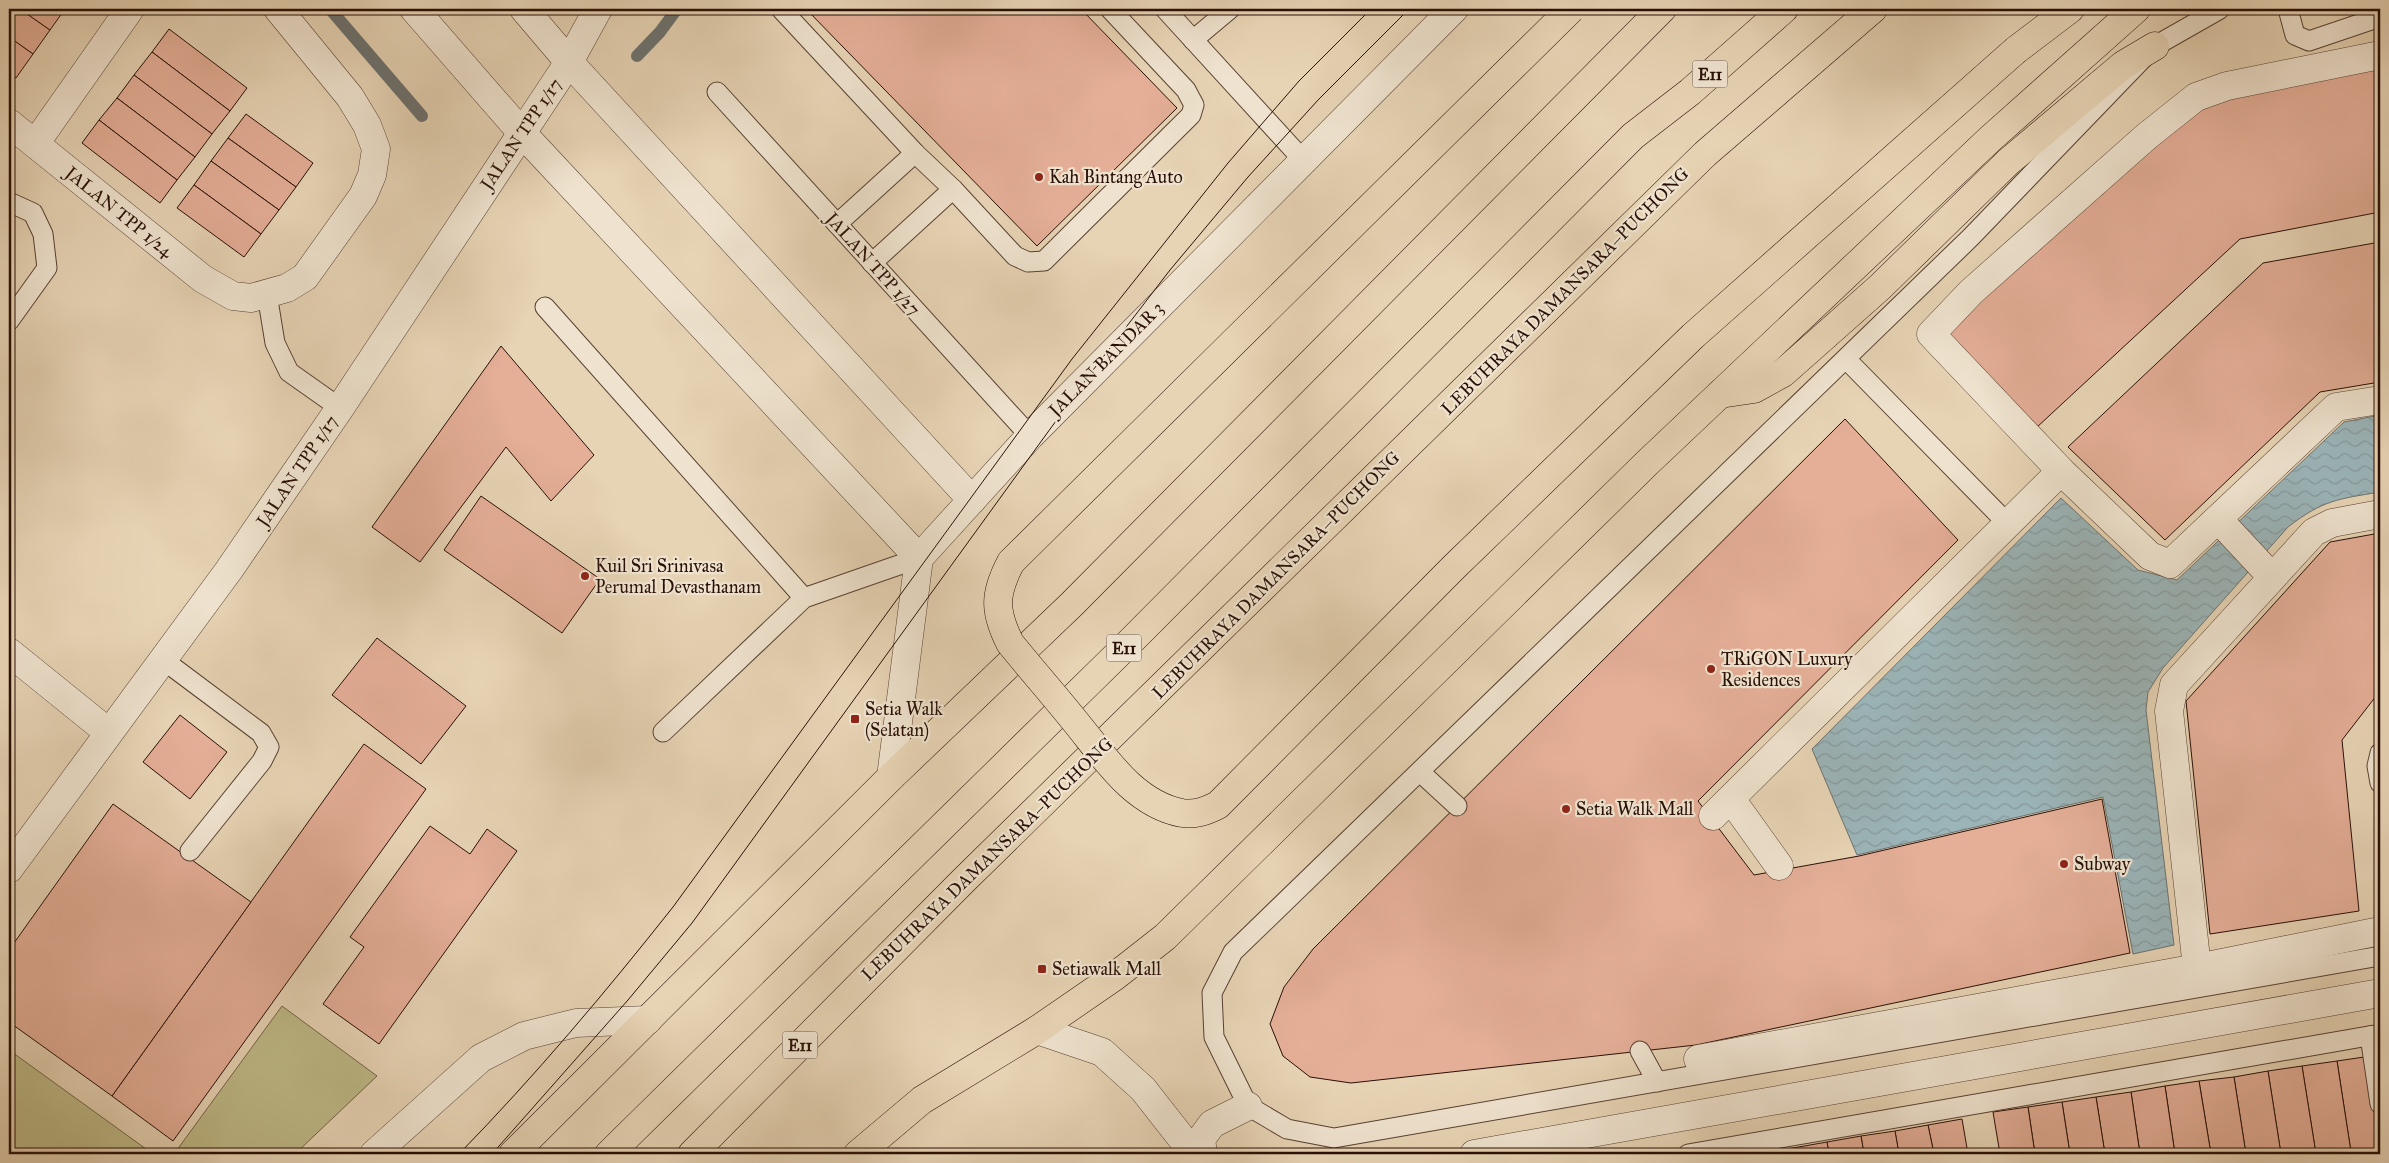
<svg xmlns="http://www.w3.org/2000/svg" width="2389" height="1163" font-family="'IM FELL Great Primer',serif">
<defs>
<pattern id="water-waves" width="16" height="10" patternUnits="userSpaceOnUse" patternTransform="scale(1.25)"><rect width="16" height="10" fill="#9bb5b9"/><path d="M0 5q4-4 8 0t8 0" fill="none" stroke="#869a9e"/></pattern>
</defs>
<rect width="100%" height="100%" fill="#e7d4b5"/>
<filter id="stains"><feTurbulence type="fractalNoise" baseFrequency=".004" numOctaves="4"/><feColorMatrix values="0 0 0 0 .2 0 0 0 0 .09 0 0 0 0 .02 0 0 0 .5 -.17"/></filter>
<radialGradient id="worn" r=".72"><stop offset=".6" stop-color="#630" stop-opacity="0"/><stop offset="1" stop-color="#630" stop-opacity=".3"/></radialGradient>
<!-- garden -->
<g fill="#beba88" stroke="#746447">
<path d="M282,1006L377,1076L295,1154H174Z"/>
<path d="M9,1050L153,1154H9Z"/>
</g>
<!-- water -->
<path fill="url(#water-waves)" stroke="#6d7371" d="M2380,415V492C2338,499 2323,500 2288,527L2163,668L2148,692L2146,710L2174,945L2133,954L2103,797L1857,855L1812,749L2061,498L2138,570L2177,580L2344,422Z"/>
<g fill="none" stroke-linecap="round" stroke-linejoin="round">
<!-- stream -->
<g stroke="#6d7371" stroke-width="12">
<path d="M330,9L422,116"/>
<path d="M637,56L660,32L677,9"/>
</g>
</g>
<!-- building -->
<g fill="#e4ae97" stroke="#290f06">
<path d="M9,9H20L50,30L33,54L9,37Z"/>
<path d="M20,9H65L50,30Z"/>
<path d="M806,9H1081L1177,108L1037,246Z"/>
<path d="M169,29L247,88L230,111L152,52Z"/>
<path d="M9,37L33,54L16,78L9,73Z"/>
<path d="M152,52L230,111L212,134L134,75Z"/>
<path d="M2380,65V212L2240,239L2036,428L1943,329L2190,105Z"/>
<path d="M134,75L212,134L195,157L117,98Z"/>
<path d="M117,98L195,157L177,180L99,120Z"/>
<path d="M246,114L313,163L296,187L228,138Z"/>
<path d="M99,120L177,180L160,203L82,143Z"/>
<path d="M228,138L296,187L279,210L211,161Z"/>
<path d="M211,161L279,210L261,234L194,185Z"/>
<path d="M194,185L261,234L244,257L177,208Z"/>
<path d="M2380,242V382L2320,392L2165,540L2068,447L2263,263Z"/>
<path d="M501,346L594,455L551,501L506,447L420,562L372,527Z"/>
<path d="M1845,419L1958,540L1698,801L1754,875L1859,856L2102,799L2130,953L1696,1045L1351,1083L1310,1077L1283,1056L1270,1024L1284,987L1313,949Z"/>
<path d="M481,496L600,579L562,633L444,550Z"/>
<path d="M2380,533V691L2342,740L2359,911L2210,934L2186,701L2330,542Z"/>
<path d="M377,638L466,706L421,764L332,695Z"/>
<path d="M180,715L227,752L190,799L143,762Z"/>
<path d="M364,744L426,789L173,1141L112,1096Z"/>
<path d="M113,804L251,902L112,1096L9,1022V950Z"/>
<path d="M430,826L470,854L487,829L517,851L379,1044L323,1004L364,947L350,937Z"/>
<path d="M2371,1056L2380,1115V1148L2351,1152L2337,1061Z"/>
<path d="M2337,1061L2351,1152L2316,1154L2302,1066Z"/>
<path d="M2302,1066L2316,1154H2281L2268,1071Z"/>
<path d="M2268,1071L2281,1154H2246L2234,1077Z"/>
<path d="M2234,1077L2246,1154H2211L2199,1081Z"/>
<path d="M2199,1081L2211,1154H2175L2165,1086Z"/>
<path d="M2165,1086L2175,1154H2140L2131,1092Z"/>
<path d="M2131,1092L2140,1154H2105L2096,1097Z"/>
<path d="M2096,1097L2105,1154H2070L2062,1102Z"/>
<path d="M2062,1102L2070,1154H2035L2028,1107Z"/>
<path d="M2028,1107L2035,1154H2000L1993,1112Z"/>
<path d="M1962,1119L1968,1154H1934L1928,1125Z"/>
<path d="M1928,1125L1934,1154H1899L1895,1131Z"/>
<path d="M1895,1131L1899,1154H1864L1861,1136Z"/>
<path d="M1861,1136L1864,1154H1829L1827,1142Z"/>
<path d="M1827,1142L1829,1154H1794L1793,1148Z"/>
<path d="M1793,1148L1794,1154H1760V1153Z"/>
</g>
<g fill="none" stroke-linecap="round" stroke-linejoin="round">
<defs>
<g id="lane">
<path d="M781,9L915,153L953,189L1015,256L1028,262L1044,261L1191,115L1194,105L1186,90L1110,9"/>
<path d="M1165,9L1303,160"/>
<path d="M2220,9L2155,46L1971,237L1233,952L1212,993L1214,1037L1248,1106L1287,1129L1334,1138L2380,956"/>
<path d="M2288,9L2295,35L2309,41L2380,17"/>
<path d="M1193,40L1230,9"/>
<path d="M717,92L1030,436"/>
<path d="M9,202L33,213L43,234L47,268L9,321"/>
<path d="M837,224L915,153"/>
<path d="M872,263L953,189"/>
<path d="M267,294L275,343L289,372L340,408"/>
<path d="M545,307L804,598"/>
<path d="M1846,359L2009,525"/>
<path d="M162,659L261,733L269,747L262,761L190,851"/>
<path d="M663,732L804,598L919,558"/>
<path d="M2380,753L2377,766L2380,783"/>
<path d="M1420,772L1457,806"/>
<path d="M2370,1036L2380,1104"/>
<path d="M1640,1051L1657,1082"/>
<path d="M1688,1154L2380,1034"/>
</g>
<g id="street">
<path d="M414,9L522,133L919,558"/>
<path d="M524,9L569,62L972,500"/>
<path d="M9,123L203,279L233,296L251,298L287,288L305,277L363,196L372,175L376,149L367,125L350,97L278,9"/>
<path d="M35,144L130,9"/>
<path d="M2061,471L1931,334L1971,292L2147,136L2196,97L2227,86L2380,55"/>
<path d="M2218,519L2272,577"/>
<path d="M9,652L108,732"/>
<path d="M891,777L919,558L1030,436L1454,9"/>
<path d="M1731,799L1779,866"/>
<path d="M1713,816L2061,471L2150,556L2170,564L2336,407L2380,400"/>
<path d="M9,869L229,570L340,408L569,62L598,9"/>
<path d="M2197,968L2169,711L2174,685L2314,532L2332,523L2380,514"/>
<path d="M1037,1030L1102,1052L1143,1089L1194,1154"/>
<path d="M1698,1059L2197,968L2380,931"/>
<path d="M374,1154L481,1058L524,1036L576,1023L648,1020"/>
<path d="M1203,1154L1201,1139L1212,1124L1248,1106"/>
<path d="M1474,1154L2380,993"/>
</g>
<g id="highway">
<path d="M2016,50L2070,9"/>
<path d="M1720,394L1754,389L1783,373L1880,287L2008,162L2123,65L2155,46"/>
<path d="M513,1154L891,777L1072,604L1662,9"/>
<path d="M609,1154L1122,650L1633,136L1690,92L1784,9"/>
<path d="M692,1154L963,881L1705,154L1873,9"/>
<path d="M858,1154L922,1100L1037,1030L1114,977L1165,937L1646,464L1991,138L2136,9"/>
</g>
</defs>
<!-- lane casing -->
<use href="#lane" stroke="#584032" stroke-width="21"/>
<!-- street casing -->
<use href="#street" stroke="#584032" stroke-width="29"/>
<!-- highway casing -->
<use href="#highway" stroke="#290f06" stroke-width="29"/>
<!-- lane -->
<use href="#lane" stroke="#efe3cf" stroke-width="19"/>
<!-- street -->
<use href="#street" stroke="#efe3cf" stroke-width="28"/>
<!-- highway -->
<use href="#highway" stroke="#e7d4b5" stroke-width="28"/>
<!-- tram -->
<g stroke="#290f06" stroke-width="1">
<path d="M459,1154C535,1076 605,993 673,907L1072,359L1228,163L1299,81L1371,9"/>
<path d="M492,1154L628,1000L692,923L1090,374L1170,270L1248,177L1319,99L1409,9"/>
</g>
<defs>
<path id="highway-bridge" d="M1571,9L1011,562C994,594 994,611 1010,643C1031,669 1053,694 1074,720C1103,755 1133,804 1182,813C1196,815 1206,811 1218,805L1454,567L1693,336L2016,50"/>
</defs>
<!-- highway-bridge casing -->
<use href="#highway-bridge" stroke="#290f06" stroke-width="29" stroke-linecap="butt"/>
<!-- highway-bridge -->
<use href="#highway-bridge" stroke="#e7d4b5" stroke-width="28"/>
</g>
<!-- markers -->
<g fill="#8f2418" stroke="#efe3cf" stroke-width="2">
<circle cx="1039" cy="177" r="5"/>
<circle cx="585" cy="576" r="5"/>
<circle cx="1711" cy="669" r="5"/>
<rect x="850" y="714" width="10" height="10" rx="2.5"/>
<circle cx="1566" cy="809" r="5"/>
<circle cx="2064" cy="864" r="5"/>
<rect x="1037" y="964" width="10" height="10" rx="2.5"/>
</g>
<g text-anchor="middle" stroke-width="4.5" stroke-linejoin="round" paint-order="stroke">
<!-- shield labels -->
<g fill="#efe3cf" stroke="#644f42" stroke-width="1">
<rect x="1692.5" y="60.5" width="35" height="27" rx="4"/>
<rect x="1106.5" y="634.5" width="35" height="27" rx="4"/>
<rect x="782.5" y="1031.5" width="35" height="27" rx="4"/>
</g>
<g font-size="16" font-weight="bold" fill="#290f06">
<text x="1710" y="80">E11</text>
<text x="1124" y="654">E11</text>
<text x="800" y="1051">E11</text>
</g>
<!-- street labels -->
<g font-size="18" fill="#290f06" stroke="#efe3cf">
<text transform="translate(521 134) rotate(-56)" y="6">JALAN TPP 1/17</text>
<text transform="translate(119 212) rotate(39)" y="6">JALAN TPP 1/24</text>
<text transform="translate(873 264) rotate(48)" y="6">JALAN TPP 1/27</text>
<text transform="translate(1565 291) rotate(-45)" y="6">LEBUHRAYA DAMANSARA–PUCHONG</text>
<text transform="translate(1106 359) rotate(-45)" y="6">JALAN BANDAR 3</text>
<text transform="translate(297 471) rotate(-56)" y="6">JALAN TPP 1/17</text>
<text transform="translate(1276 575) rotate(-45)" y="6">LEBUHRAYA DAMANSARA–PUCHONG</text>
<text transform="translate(987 859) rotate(-44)" y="6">LEBUHRAYA DAMANSARA–PUCHONG</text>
</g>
<!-- poi labels -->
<g font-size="18" fill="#290f06" stroke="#efe3cf" text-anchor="start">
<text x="1049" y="183">Kah Bintang Auto</text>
<text x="595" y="572">Kuil Sri Srinivasa<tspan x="595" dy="21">Perumal Devasthanam</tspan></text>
<text x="1721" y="665">TRiGON Luxury<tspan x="1721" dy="21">Residences</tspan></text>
<text x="865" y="715">Setia Walk<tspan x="865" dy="21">(Selatan)</tspan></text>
<text x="1576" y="815">Setia Walk Mall</text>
<text x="2074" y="870">Subway</text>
<text x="1052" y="975">Setiawalk Mall</text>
</g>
</g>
<!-- margin -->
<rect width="2389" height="1163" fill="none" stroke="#e7d4b5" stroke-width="30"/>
<rect x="10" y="10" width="2369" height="1143" fill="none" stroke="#290f06" stroke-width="2.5"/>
<rect x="15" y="15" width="2359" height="1133" fill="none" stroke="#290f06"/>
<rect width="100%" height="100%" filter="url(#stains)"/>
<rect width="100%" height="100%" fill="url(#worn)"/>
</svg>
